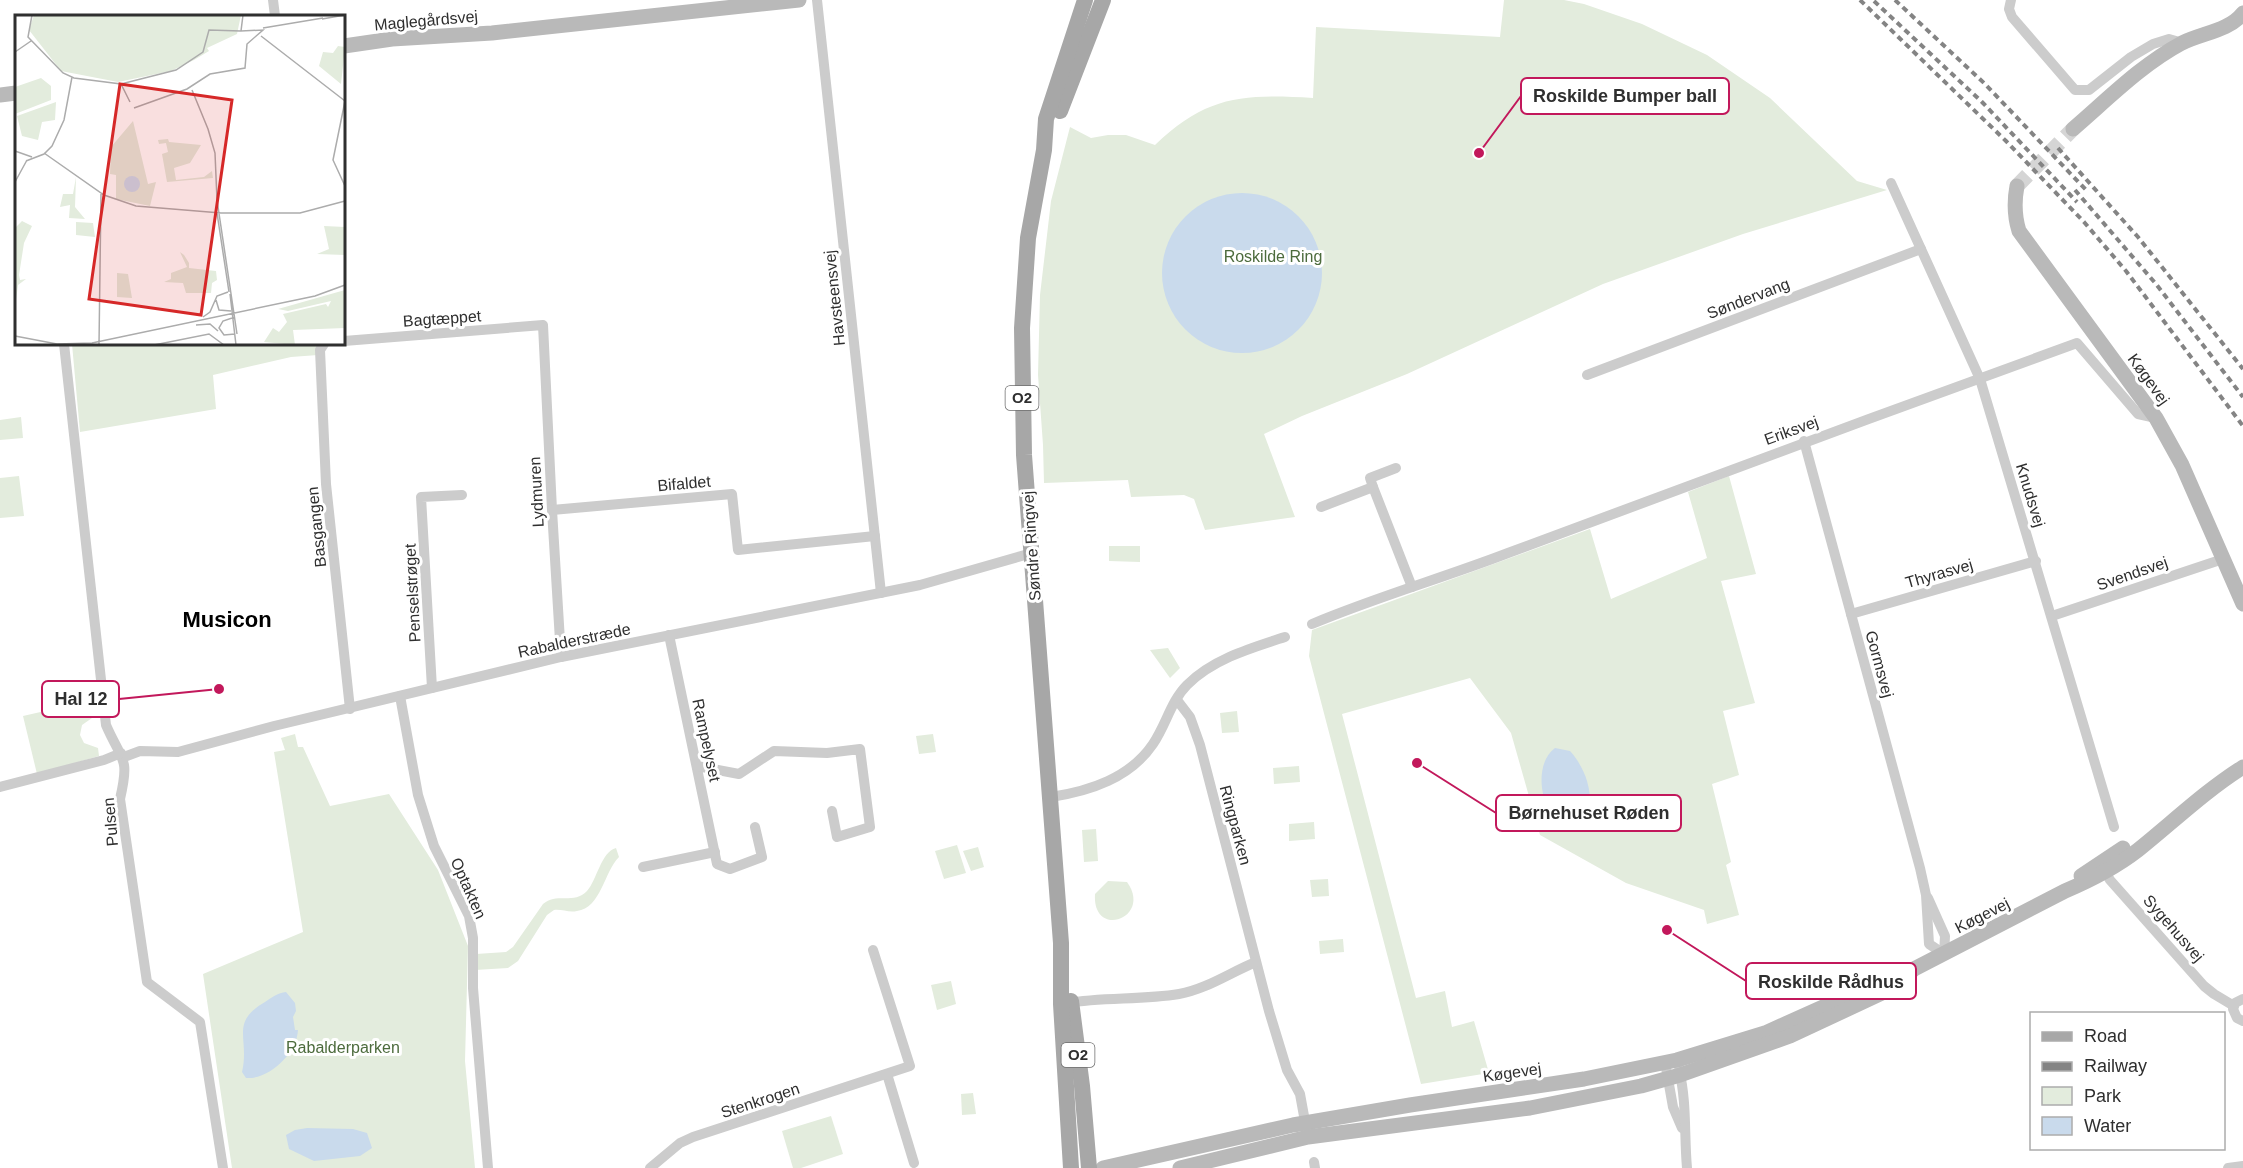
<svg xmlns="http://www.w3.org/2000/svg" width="2243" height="1168" font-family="Arial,sans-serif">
<rect width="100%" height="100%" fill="#fff"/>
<!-- green -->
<g fill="#e3ecdd">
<path d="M1504,0H1564L1584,4L1642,24L1707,55L1770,98L1857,181L1887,190L1743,234L1603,284L1407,374L1302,416L1264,434L1295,517L1205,530L1194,499L1184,495L1131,497L1128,480L1044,483L1043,445L1038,375L1040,295L1051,201L1070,127L1091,138L1108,135H1126L1155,145C1207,95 1244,94 1313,98L1316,27L1500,37Z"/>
<path d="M72,344H317L318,355L291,357L213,375L216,409L80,432Z"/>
<path d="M21,417L23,438L0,440V420Z"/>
<path d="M19,476L24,516L0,518V478Z"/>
<path d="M1729,476L1756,574L1721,581L1755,703L1723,711L1739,775L1712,784L1731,862L1726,865L1739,915L1707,924L1704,910L1626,883L1540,835L1511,733L1470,678L1342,714L1416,998L1445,991L1452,1027L1474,1021L1489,1073L1421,1084L1309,656L1312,630L1590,529L1611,599L1707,558L1688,492Z"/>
<path d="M1109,546H1140V562L1109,561Z"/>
<path d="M1168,648L1180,668L1170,678L1150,650Z"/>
<path d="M93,700L92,718L82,725L80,735L84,743L98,748L99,756L37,774L23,716Z"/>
<path d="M1237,711L1239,732L1222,733L1220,713Z"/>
<path d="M295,734L298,747H303L330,806L389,794L438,870L468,946L465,1061L475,1168H232L203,974L303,932L274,752L285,750L281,738Z"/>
<path d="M933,734L936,752L919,754L916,736Z"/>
<path d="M1299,766L1300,782L1274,784L1273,768Z"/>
<path d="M1314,822L1315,839L1289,841V824Z"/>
<path d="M1096,829L1098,861L1084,862L1082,830Z"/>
<path d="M957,845L966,873L944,879L935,851Z"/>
<path d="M978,847L984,867L971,871L963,851Z"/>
<path d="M616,848L619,857C604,872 601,908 577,911C569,913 562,909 554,910L547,915L518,961L508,968L475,970L476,954L506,952L513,947L543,904C557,892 574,905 587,891C597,880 601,852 616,848Z"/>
<path d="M1328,879L1329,896L1312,897L1310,880Z"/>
<path d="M1108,881L1127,882C1153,918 1092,940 1095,894Z"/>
<path d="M1343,939L1344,952L1320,954L1319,941Z"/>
<path d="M951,981L956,1004L937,1010L931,985Z"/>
<path d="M973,1093L976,1114L962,1115L961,1094Z"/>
<path d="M831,1116L843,1154L801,1168H793L782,1131Z"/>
</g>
<!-- water -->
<g fill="#c9daec">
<circle cx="1242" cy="273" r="80"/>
<path d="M1555,748L1570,751C1587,770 1594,795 1588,820C1549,847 1525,770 1555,748Z"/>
<path d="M286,992L295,1003L296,1011L293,1017L295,1030H298C297,1053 269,1080 246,1078L242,1072C250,1038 229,1023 265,1002C272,997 278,993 286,992Z"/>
<path d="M307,1128L353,1129L367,1133L372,1148L360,1156L314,1161L289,1149L286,1135L295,1130Z"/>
</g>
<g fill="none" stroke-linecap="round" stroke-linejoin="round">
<!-- secondary-tunnel -->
<path stroke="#d5d5d5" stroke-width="15" stroke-dasharray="15 8" stroke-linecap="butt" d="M2017,186L2073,129"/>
<!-- street -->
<g stroke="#ccc" stroke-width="10">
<path d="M273,0L275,16"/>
<path d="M817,0L881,593"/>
<path d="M2011,0L2009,9L2012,17L2075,90H2089L2131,57L2153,44L2169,39L2183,43"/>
<path d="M1891,183L1980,379L2114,827"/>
<path d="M344,341L543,325L552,510L561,657"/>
<path d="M64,344L106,725C122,762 130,756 120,799L147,982L200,1022L223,1168"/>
<path d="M324,344L320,350L326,484L350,709"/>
<path d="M1587,375L1921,249"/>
<path d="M1804,441L1920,868L1926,895L1929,944L1944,954"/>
<path d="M1373,487L1370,478L1396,468"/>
<path d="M1321,507L1373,487L1412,587"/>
<path d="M552,510L732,494L738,550L875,536"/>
<path d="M1851,614L2036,561"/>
<path d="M2052,616L2223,559"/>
<path d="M1312,624C1376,597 1443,578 1508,553C1697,482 1887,412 2077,343L2138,414L2156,418"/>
<path d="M669,635L717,864L730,869L762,857L755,827"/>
<path d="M432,688L421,497L462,495"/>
<path d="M400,696L418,795L434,846L469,916L473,938V988L488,1168"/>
<path d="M1177,700L1190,717L1200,745L1269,1011L1287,1070L1300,1094L1306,1127"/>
<path d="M124,757L140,751L178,752L274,726L561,657L920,585L1032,553"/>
<path d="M697,766L739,774L774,751L827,753L860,749L870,827L837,837L832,811"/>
<path d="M0,787L104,760L121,753"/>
<path d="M1051,797C1090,791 1130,778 1153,744C1166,725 1171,701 1187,685C1213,659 1251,648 1285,637"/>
<path d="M643,867L715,852"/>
<path d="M2103,868L2110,880L2204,986L2214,994L2234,1006"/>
<path d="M1928,898L1945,936L1944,954"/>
<path d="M2243,999L2235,1003L2233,1009L2237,1018L2243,1021"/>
<path d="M1067,1003C1104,997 1142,1000 1179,994C1207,989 1231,972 1256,962"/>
<path d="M1665,1062L1673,1107L1682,1128"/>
<path d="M1679,1070C1687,1102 1684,1135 1687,1168"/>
<path d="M887,1074L914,1163"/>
<path d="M1314,1162L1315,1168"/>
<path d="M650,1168L680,1143L693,1137L910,1066L873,950"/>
<path d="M2228,1168L2243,1166"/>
</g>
<!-- secondary -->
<g stroke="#b9b9b9" stroke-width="15">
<path d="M344,46L392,39L492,33L799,0"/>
<path d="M0,95L16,93"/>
<path d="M2073,129C2108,99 2141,65 2182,43C2202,33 2229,31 2243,13"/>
<path d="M2017,186C2014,202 2014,215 2019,231L2156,418L2182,465L2243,604"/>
<path d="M2081,876L2123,848"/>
<path d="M1103,1168L1293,1125L1410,1105L1584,1079L1677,1060L1765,1033L1892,976L1914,969L2065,891C2091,880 2116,867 2138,850C2173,822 2205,791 2243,767"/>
<path d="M1180,1168L1308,1137L1530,1108L1641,1086L1680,1075L1790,1036L1897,986L1912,971"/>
</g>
<!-- primary -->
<g stroke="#a7a7a7" stroke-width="16">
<path d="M1060,111L1103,0"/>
<path d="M1071,1001L1082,1086L1089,1168"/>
<path d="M1071,1168L1061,1004V943L1024,455L1022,328L1028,238L1044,150L1046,119L1085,0"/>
</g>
<!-- rail -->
<g stroke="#848484" stroke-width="4" stroke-dasharray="6 4.5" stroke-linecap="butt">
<path d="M1860,0L2006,141L2084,222L2126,271L2243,426"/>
<path d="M1895,0L1984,83L2088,192"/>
<path d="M1874,1L1982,102L2077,202"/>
<path d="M2058,148L2138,237L2243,369"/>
<path d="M2075,190L2156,284L2243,397"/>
</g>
</g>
<g text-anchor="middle" stroke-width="6" stroke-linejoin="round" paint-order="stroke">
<!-- shield labels -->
<g fill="#fff" stroke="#6d6d6d" stroke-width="1.5">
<rect x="1005.5" y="386" width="33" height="24" rx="4.5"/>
<rect x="1061.5" y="1043" width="33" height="24" rx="4.5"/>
</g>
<g font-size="15" font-weight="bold" fill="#2f2f2f">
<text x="1022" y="403">O2</text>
<text x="1078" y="1060">O2</text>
</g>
<!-- street labels -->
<g font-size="16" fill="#2f2f2f" stroke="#fff">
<text transform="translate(426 20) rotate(-5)" y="6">Maglegårdsvej</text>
<text transform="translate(834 298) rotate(-96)" y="6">Havsteensvej</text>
<text transform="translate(1748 298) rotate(-21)" y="6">Søndervang</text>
<text transform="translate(442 318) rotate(-4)" y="6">Bagtæppet</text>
<text transform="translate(2149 379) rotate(54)" y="6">Køgevej</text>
<text transform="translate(1791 430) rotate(-20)" y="6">Eriksvej</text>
<text transform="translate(684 483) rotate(-5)" y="6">Bifaldet</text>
<text transform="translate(536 492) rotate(-93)" y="6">Lydmuren</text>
<text transform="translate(2031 495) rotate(73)" y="6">Knudsvej</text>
<text transform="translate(316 527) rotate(-96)" y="6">Basgangen</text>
<text transform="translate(1031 546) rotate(-94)" y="6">Søndre Ringvej</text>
<text transform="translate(1939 573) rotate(-16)" y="6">Thyrasvej</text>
<text transform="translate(2132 573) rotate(-19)" y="6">Svendsvej</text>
<text transform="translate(412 593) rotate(-93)" y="6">Penselstrøget</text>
<text transform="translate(574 640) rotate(-12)" y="6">Rabalderstræde</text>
<text transform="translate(1880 664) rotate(75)" y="6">Gormsvej</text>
<text transform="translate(707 740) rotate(78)" y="6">Rampelyset</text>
<text transform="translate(110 822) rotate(-95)" y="6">Pulsen</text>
<text transform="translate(1236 825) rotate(75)" y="6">Ringparken</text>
<text transform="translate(469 888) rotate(66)" y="6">Optakten</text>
<text transform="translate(1982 915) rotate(-27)" y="6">Køgevej</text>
<text transform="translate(2174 928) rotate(49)" y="6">Sygehusvej</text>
<text transform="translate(1512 1072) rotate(-8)" y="6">Køgevej</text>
<text transform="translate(760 1100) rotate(-18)" y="6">Stenkrogen</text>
</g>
<!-- park labels -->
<g font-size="16" fill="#4c6b3c" stroke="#fff">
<text x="1273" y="262">Roskilde Ring</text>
<text x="343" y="1053">Rabalderparken</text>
</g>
<!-- district labels -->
<g font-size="22" font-weight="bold" fill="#000" stroke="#fff">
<text x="227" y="627">Musicon</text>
</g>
</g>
<!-- overview -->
<g transform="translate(15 15)">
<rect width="330" height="330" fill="#fff"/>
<path d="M19,0H226L222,19L192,33L194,36L179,45L156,56L103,67L46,56L14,15ZM323,31L330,32L326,69L304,51L308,37L318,38ZM26,63L36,71V85L0,99V72ZM41,87L40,105L27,107L23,125L7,121L2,101ZM118,106L133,169L141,167L135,191L101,184V160L95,159L96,132ZM153,124L154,127L186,130L175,148L159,153L161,165L189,162L197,156L198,163L152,167L147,139L153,137L151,128L144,129L143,125ZM61,162L60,192L70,204L54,203L55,190L45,192L48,179H58ZM7,206L17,211L9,228L4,260L5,265L11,264L3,270L0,292V213ZM61,207L78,208L80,222L61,220ZM309,211L330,212V240L302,239L314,234ZM165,237L169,240L174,248V253L201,256L202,265L197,268L196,278H171L168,268L149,267L156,264V258L172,252ZM102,258L113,259L117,283L102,282ZM330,275V313L278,315L280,330L249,327L258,313L264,317L272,307L268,299L311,289L313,292L316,286L273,296L263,294Z" fill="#e3ecdd"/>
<path d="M109 169a8 8 0 1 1 16 0a8 8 0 1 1-16 0Z" fill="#c9daec"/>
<path fill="none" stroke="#acacac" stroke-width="1.5" d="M17,0L13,22L48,58L59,63L106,69L115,87M307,4L330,0M248,13L308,3M246,21L330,86M0,37L16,26M106,69L161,55L188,37L194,15L226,16M177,75L193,114M330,86L318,145L330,171M119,93L172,74L195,59L230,53L232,29L248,15L226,16L228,0M193,114L200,138L202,185L222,319M0,136L17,142M29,138L89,180L121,191L206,198H285L330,186M11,146L29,139L37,131L49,105L57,62M0,167L12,145M202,198L214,277M215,279L221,330M201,285L204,295L216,296M188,302L195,297L202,281L213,277M181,310L195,309L203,316M220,319L209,320L204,313L208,306L220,302M0,321L42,329L77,328L300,281L330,270M84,330L86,179M139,330L194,319L209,330"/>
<path fill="#d62828" fill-opacity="0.15" stroke="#d62828" stroke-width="3" d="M105,69L217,85L186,300L74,284Z"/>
<rect width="330" height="330" fill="none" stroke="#2f2f2f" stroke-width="3"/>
</g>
<!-- callouts -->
<path fill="none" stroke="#c2185b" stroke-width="2" d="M1479 153L1521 96M219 689L119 699M1417 763L1496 813M1667 930L1746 981"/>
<g fill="#c2185b" stroke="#fff" stroke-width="2">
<circle cx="1479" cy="153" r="6"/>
<circle cx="219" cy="689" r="6"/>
<circle cx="1417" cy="763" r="6"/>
<circle cx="1667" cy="930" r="6"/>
</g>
<g fill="#fff" stroke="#c2185b" stroke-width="2">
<rect x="1521" y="78" width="208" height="36" rx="6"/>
<rect x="42" y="681" width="77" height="36" rx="6"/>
<rect x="1496" y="795" width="185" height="36" rx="6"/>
<rect x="1746" y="963" width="170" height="36" rx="6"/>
</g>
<g font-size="18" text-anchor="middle" font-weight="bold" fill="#2f2f2f">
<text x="1625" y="102">Roskilde Bumper ball</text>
<text x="81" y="705">Hal 12</text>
<text x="1589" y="819">Børnehuset Røden</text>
<text x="1831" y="988">Roskilde Rådhus</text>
</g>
<!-- legend -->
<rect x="2030" y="1012" width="195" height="138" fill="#ffffff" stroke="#acacac" stroke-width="1.5"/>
<rect x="2042" y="1032" width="30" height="9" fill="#a7a7a7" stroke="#acacac" stroke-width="1.5"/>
<text x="2084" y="1042" font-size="18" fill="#2f2f2f">Road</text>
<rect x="2042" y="1062" width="30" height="9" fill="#848484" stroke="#acacac" stroke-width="1.5"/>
<text x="2084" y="1072" font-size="18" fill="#2f2f2f">Railway</text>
<rect x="2042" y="1087" width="30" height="18" fill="#e3ecdd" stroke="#acacac" stroke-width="1.5"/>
<text x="2084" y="1102" font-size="18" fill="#2f2f2f">Park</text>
<rect x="2042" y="1117" width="30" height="18" fill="#c9daec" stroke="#acacac" stroke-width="1.5"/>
<text x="2084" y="1132" font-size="18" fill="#2f2f2f">Water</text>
</svg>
